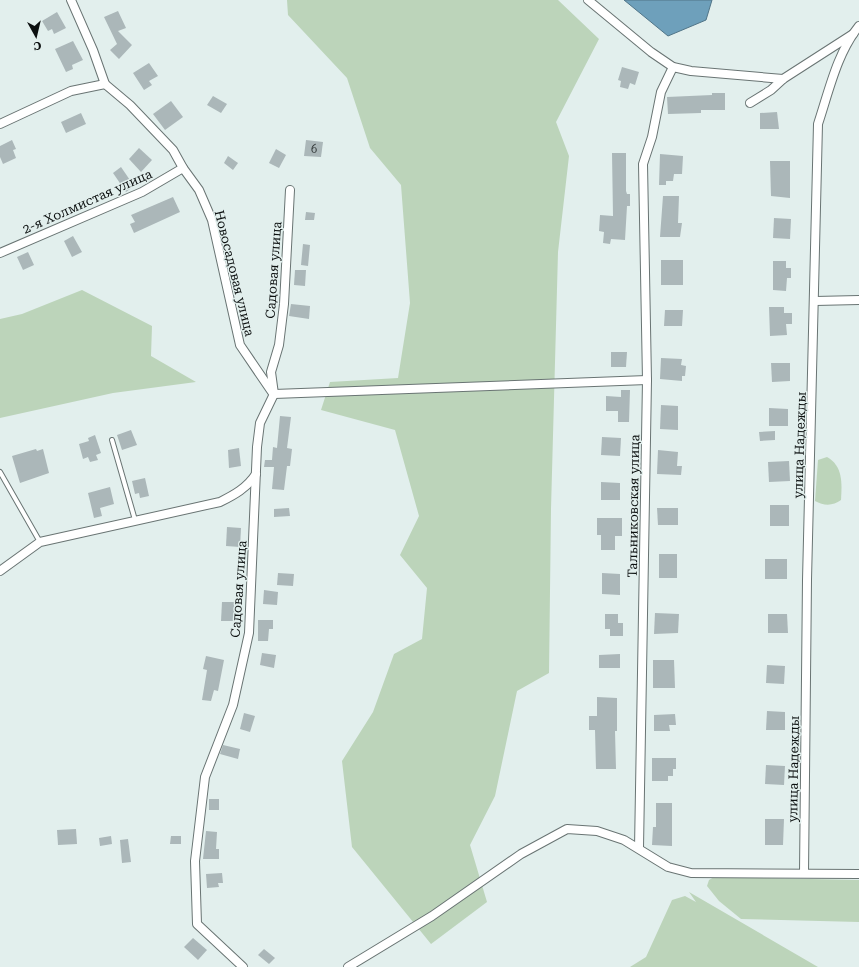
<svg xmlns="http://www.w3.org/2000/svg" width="859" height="967" font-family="'Roboto Serif',serif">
<rect width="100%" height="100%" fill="#e2efed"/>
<!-- green -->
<g fill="#bcd4ba">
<path d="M287,0H558L599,39L556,122L569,156L558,252L551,509L549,673L517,691L495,796L470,845L487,902L431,944L352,847L342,761L373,712L394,654L422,639L427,588L400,555L419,516L395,430L321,410L330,382L398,378L410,303L401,185L370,148L347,78L288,15Z"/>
<path d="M82,290L152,326L151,356L196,382L113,393L0,418V319L22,314Z"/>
<path d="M827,457C843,466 842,483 841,500C833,506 824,506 815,501L818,460Z"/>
<path d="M714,877L859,880V922L741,919L719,901L707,886L709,880Z"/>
<path d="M689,892L818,967H630L646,957L672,900L685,896L696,902Z"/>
</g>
<!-- water -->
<path fill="#6ea0bb" stroke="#517588" d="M624,0H712L706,20L668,36Z"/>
<!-- building -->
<g fill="#abb7b9">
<path d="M118,11L126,28L118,31L132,45L119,59L110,50L117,44L104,17Z"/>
<path d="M57,12L66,28L54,34L52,29L48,31L42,21Z"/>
<path d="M73,41L83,60L72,65L73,69L66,72L55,49Z"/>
<path d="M149,63L158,76L149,81L152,85L144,90L133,73Z"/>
<path d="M622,67L639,72L635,85L630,83L628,89L620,87L621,81L618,80Z"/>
<path d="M712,93H725V110H701V113L668,114L667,97L712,95Z"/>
<path d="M213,96L227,104L221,113L207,105Z"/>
<path d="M171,101L183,117L165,130L153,114Z"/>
<path d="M777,112L779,129H760V113Z"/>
<path d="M81,113L86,124L66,133L61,122Z"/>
<path d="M12,140L16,149L13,150L16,158L3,164L0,157V146Z"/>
<path d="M306,140L323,142L321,157L304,156Z"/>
<path d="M139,148L152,160L141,172L129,159Z"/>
<path d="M276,149L286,155L279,168L269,163Z"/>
<path d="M612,153H626V191L627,194H630V206H627L625,240L611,239L610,244L603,243L604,232L599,231L600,215L613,216Z"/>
<path d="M660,154L683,156L682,174H674L673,181H666V185H659Z"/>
<path d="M228,156L238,163L233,170L224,163Z"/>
<path d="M770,161H790V198L771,196Z"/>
<path d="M121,167L134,186L126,192L113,173Z"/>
<path d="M663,196H679L678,223H682L680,237H660Z"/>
<path d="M173,197L180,212L134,233L130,224L135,222L131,215Z"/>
<path d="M306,212L315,213L314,220H305Z"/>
<path d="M774,218L791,219L790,239L773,238Z"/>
<path d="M73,236L82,252L72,257L64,241Z"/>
<path d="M303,244L310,245L308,266L301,265Z"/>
<path d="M28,252L34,265L23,270L17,257Z"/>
<rect x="661" y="260" width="22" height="25"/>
<path d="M773,261H786V268H791V278H787L786,291L773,290Z"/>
<path d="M295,270H306L305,286L294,285Z"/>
<path d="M291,304L310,306L309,319L289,316Z"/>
<path d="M769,307H784V313H792V324H786L787,335L770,336Z"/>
<path d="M665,310H683L682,326H664Z"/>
<path d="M611,352H627L626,367H611Z"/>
<path d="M661,358L682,359L681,365L686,366L685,376H682V381L660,379Z"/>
<path d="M771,363H790V381L772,382Z"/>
<path d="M621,390H630L629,422H618V411H606V396L621,397Z"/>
<path d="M661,405L678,406V430L660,429Z"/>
<path d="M769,408L788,409V426H769Z"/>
<path d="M280,416L291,417L287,448L292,449L290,466H287L284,490L272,489L274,467H264L265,460H272L273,447L277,448Z"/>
<path d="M131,430L137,445L122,450L117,435Z"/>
<path d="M775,431V440L760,441L759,432Z"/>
<path d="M95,435L101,453L96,455L98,460L90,462L88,457L83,459L79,444L89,441L88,438Z"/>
<path d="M602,437L621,438L620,456L601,455Z"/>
<path d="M239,448L241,466L229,468L228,450Z"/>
<path d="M36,449L37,451L43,449L49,473L20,483L12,456Z"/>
<path d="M658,450L678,452L677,466H682L681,475L657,474Z"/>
<path d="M789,461L790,481L769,482L768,462Z"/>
<path d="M145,478L149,496L140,498L139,493L135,494L132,481Z"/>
<path d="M601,482L620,483V500H601Z"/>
<path d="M110,487L114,504L100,508L102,516L94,518L88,493Z"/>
<rect x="770" y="505" width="19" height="21"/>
<path d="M289,508L290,516L274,517V509Z"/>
<path d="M657,508H678V525H658Z"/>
<path d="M597,518H622V536H615V550H601V535H597Z"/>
<path d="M227,527L241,528L240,547L226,546Z"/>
<rect x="659" y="554" width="18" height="24"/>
<rect x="765" y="559" width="22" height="20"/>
<path d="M278,573L294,574L293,586L277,585Z"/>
<path d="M602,573L620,574V595L602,594Z"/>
<path d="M264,590L278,592L277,605L263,604Z"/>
<path d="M222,602H234V621H221Z"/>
<path d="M655,613L679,614L678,633L654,634Z"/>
<path d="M605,614H618V623H623V636H610V629H605Z"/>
<path d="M768,614H787L788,633H768Z"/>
<path d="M258,620H273V629H269L268,641H258Z"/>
<path d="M262,653L276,655L274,668L260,665Z"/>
<path d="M620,654V668H599V655Z"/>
<path d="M206,656L224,660L218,691L214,690L211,701L202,700L207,670L203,669Z"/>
<path d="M653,660H674L675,688H653Z"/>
<path d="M767,665L785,666L784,684L766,683Z"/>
<path d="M597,697L617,698V731H615L616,769H596L595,730H589V716H597Z"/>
<path d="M767,711L785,712V730H766Z"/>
<path d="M244,713L255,716L250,732L240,729Z"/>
<path d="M675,714L676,725H669L670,731H654V715Z"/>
<path d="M223,745L240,749L238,759L220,754Z"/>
<path d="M652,758H676V769H673V776H668V781H652Z"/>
<path d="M766,765L785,766L784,785L765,784Z"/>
<rect x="209" y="799" width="10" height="11"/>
<path d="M656,803H672V846L652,845L653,827H656Z"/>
<path d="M765,819H784L783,845H765Z"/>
<path d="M76,829L77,844L58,845L57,830Z"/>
<path d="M206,831L217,832L216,849H219V859H203Z"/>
<path d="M111,836L112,844L100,846L99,838Z"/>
<path d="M171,836H181V844H170Z"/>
<path d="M128,839L131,862L122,863L120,840Z"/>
<path d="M222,873L223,883H218L219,887L207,888L206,874Z"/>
<path d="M193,938L207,950L198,960L184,947Z"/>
<path d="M264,949L275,958L269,964L258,955Z"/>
</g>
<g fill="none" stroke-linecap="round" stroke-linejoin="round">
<defs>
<g id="lane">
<path d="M112,440L135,520"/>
<path d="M0,472L40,542"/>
</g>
<g id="street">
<path d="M71,0L93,50L105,84L130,105L173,150L183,168L199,190L212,220L240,345L272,392"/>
<path d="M588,0L651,52L673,67L691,71L783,79"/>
<path d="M750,103L771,90L783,79L853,34"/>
<path d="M0,124L71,91L105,84"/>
<path d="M0,253L142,192L183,168"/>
<path d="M815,301L859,300"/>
<path d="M274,394L647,380"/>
<path d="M0,571L40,542L220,502C234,495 247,488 256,474"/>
<path d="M639,848L647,380L643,164L652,137L661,92L673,67"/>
<path d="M804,873L807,580L818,124C829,91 837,53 859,26"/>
<path d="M243,967L197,924L195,861L205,777L233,705L249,633L257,447L260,423L274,394L271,372L279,345L284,304L290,190"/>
<path d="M348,967L432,916L521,854L567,829L597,831L624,840L668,867L691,873L859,874"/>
</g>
</defs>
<!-- lane casing -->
<use href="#lane" stroke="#697473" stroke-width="6"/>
<!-- street casing -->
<use href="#street" stroke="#697473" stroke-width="10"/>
<!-- lane -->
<use href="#lane" stroke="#fff" stroke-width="4"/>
<!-- street -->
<use href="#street" stroke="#fff" stroke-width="8"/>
</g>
<g text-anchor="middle" stroke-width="3" stroke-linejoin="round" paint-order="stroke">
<!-- number labels -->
<g font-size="11" fill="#343a3a">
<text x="314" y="153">6</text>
</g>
<!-- street labels -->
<g font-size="13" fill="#0c1010" stroke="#e2efed">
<text transform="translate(87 201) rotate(-24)" y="5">2-я Холмистая улица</text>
<text transform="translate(273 270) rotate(-86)" y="5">Садовая улица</text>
<text transform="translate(235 273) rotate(76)" y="5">Новосадовая улица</text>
<text transform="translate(799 445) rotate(-88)" y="5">улица Надежды</text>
<text transform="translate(633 506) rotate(-89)" y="5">Тальниковская улица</text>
<text transform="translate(238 589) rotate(-86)" y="5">Садовая улица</text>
<text transform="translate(793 769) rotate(-89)" y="5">улица Надежды</text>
</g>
</g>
<!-- north arrow -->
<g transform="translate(36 36) rotate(172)" stroke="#e2efed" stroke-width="3" paint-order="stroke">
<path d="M0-3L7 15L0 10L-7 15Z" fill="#0c1010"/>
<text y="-6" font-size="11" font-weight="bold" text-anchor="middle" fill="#0c1010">С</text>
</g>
</svg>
